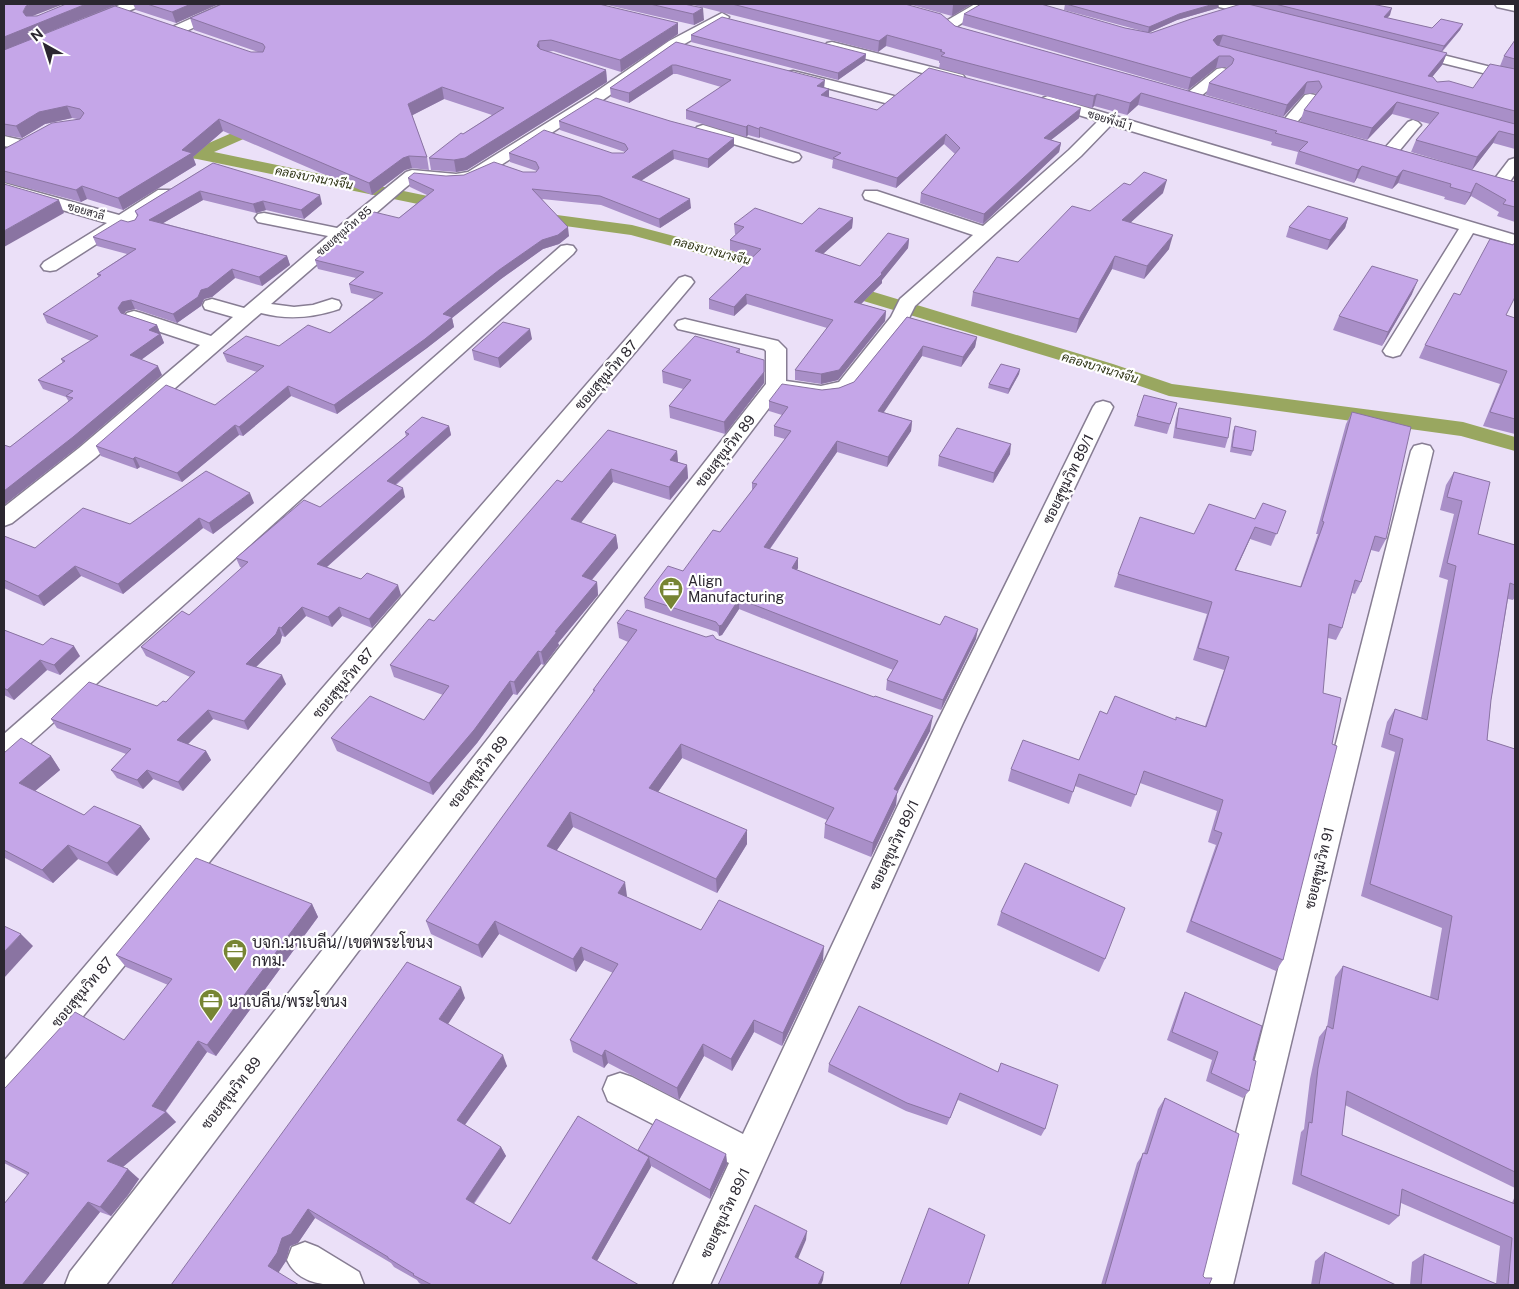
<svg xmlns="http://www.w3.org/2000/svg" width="1519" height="1289" font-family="'Public Sans',Sarabun,sans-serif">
<rect width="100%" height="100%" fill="#ebe0f8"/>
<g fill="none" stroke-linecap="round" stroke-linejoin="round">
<!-- canal -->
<g fill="#99a760" fill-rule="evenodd">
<path d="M269,117L275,119L277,122L275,125L214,152L457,202L463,203L466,207L463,211L457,212L197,159L155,154L153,150L155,146L161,145L195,149Z"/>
<path d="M527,211L632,225L789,266L792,270L789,274L782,276L631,235L521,220L518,216L521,212Z"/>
<path d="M834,280L1113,364L1172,384L1463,422L1515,437V451L1461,436L1169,396L1099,372L827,290L824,286L827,282Z"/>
</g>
<defs>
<g id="street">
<path d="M122,4H140L138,7L97,24L92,25L85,21L87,18Z"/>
<path d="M223,4H240L238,7L180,34H170L168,31L170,28Z"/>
<path d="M975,4H991L956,27H946L944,24L946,21Z"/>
<path d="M1217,4H1239L1270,11L1272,14L1265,18L1219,7Z"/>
<path d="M1495,4H1515V11L1497,7Z"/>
<path d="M722,13L729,17L727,20L679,47L600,102L479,179L456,184L415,180L405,188L271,304L294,307L313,305L332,299L339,301L341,305L339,309C312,318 288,320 261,313L95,458L12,523L4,526V507L79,448L200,345L127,321L124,317L127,313L134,311L141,313L211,336L233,317L205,309L203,305L205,301L212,299L244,308L328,236L258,222L255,218L258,214L264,213L337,228L406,172L412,170L456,174L468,172L590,96L669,41Z"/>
<path d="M832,42L963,75L965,78L963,81L958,82L827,49L825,46L827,43Z"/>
<path d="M1411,47L1515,73V81L1406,54L1404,51L1406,48Z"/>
<path d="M1222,68L1227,69L1229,72L1227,75L1196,100H1186L1184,97L1186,94L1217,69Z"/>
<path d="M793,71L894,96L897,99L894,102L889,104L788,78L786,75L788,72Z"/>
<path d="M1310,94L1315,95L1317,98L1315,101L1292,128H1282L1279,125L1282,122L1305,95Z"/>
<path d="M1048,96L1515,235V245L1473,233L1400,355L1393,357L1386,355L1383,351L1459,229L1111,125L1081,156L915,306L907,322L853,390L838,396L821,398L781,392L106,1285H65L70,1272L766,384V351L764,349L678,329L675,325L678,321L685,319L778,341L786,349V381L821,386L839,382L891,317L900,299L973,235L865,199L863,195L865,191H877L983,226L1069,150L1098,121L1043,104L1040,101L1043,98Z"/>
<path d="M1413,120L1418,122L1421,125L1418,128L1395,156H1383L1381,153L1383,150L1408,122Z"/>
<path d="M703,125L799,154L801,157L799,160L793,162L697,133L695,130L697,127Z"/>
<path d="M4,136L30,142L32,145L30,148L4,161V150L9,147L4,146Z"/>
<path d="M1515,158V174L1505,189H1493L1491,185L1493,181L1509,160Z"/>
<path d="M4,183L119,215L158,190H170L172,194L170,198L135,220L140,224L137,228L131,229L123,227L56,270L50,271L44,270L41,266L44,262L107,223L4,193Z"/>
<path d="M567,245L573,246L576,250L573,254L14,758L4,761V734L561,246Z"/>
<path d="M685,276L691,278L694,282L691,286L338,705L16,1098L4,1102V1061L320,691L679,278Z"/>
<path d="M1103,401L1110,403L1113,407L962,725L710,1285H673L729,1163L608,1101L603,1089L608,1077L620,1073L632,1077L743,1134L936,725L1093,407L1096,403Z"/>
<path d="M1422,444L1430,446L1433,451L1233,1285H1197L1411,451L1414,446Z"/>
<path d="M305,1242L318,1247L359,1272L364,1285C334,1285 301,1289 287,1260L292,1247Z"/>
</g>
</defs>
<!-- street casing -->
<use href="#street" stroke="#877d93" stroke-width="3"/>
<!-- street -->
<use href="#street" fill="#fff" fill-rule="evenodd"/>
</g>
<!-- wall -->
<g fill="#a98fc8">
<path d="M4,4L34,16L118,4L42,35L251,52H258L194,30L190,18L678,34L621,72L553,51L547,52L606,70L607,82L467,170L456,172L431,170L429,158L463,134L492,115L444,99L412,115L427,157L429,170L412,168L405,170L372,195L223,131L193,157L196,165L123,210L87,199L81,202L4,182V149L77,119L72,118L45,124L22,138L4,135Z"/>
<path d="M133,4H219L176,23L136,10Z"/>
<path d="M603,4H684L704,20L694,25Z"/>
<path d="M689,4H905L955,26L1300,122L1304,110L1316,95L1315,93L1304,94L1283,117L1206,95L1209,83L1228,68L1227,67L1216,68L1188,90L962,25L964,14L1125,28L1146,32L1064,10L1065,4L1218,8L1177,20L1148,33H1151L1248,4H1372L1390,15L1387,18L1432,28L1463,24L1460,30L1442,52L1447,53L1442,65L1432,77L1437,82L1473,88L1500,66L1504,56L1515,40V149L1493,143L1472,170L1411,152L1416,140L1430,124L1392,114L1367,140L1301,122L1515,182V222L1497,216L1499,212L1471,196L1465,205L1444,199L1445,197L1398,183L1392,189L1357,178L1354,183L1295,164L1298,152L1271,145L1272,142L1138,105L1127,115L1094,106L1092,108L939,68L940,63H939V61L886,46L878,52Z"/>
<path d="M908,4H972L952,16Z"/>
<path d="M691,35L866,54L865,61L838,80L691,42Z"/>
<path d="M676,42L829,89V97L877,110L1079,118L1051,140L1061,143L1059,152L983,224L920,203L921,193L955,154L944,144L896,188L832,168L833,160L760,137L759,138L748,135L746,137L686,119V110L721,87L677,74H673L629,103L611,97L610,88Z"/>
<path d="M559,121L734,146L708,168L674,159L641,181L691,208L660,228L601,205L542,199L569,236L559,244L543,249L501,279L452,318L454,327L427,348L337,414L291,396L243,436L239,435L182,482L140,467L137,469L101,456L96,446L215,405L257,372L227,362L223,353L279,346L330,333L374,299L351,293L349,284L356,278L318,269L315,260L399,218L427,195L410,187L408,178L523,172H536L537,171L510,162L509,153H624L625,152L560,130Z"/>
<path d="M213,163L322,204L304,219L266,210L256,213L203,200L163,223L287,256L290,265L262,286L235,278L212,297L204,299L201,306L177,323L135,309L126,311L124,314L157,325L164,343L141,360L162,375L78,447L4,505V445L10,447L69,402L66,397L43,389L38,380L63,363L61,359L91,341L47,323L43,314L99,277L97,274L127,254L97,246L93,237L128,222L135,220L137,216L135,211Z"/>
<path d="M1130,185L1163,193L1130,223L1169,249L1144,279L1112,269L1076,333L971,306L973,292Z"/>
<path d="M853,218L852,228L823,254L860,266L909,239L908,248L882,280V283L861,304L886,311L885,321L838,380L821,384L795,380V370L827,328L747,304L734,316L709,309V299L753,257L730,250V240L736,234H735L734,224H802Z"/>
<path d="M1348,218L1345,228L1327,250L1286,237L1289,227Z"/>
<path d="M1513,245L1506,315L1515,318V434L1483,426L1500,384L1419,358L1425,345L1460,295Z"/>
<path d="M1412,294L1382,346L1333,330L1339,316Z"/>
<path d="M907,317L977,337L975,347L961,367L922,356L883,412L912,421L911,431L887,467L837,452L770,549L798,558V568L797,570L976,639L941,710L886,690L887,680L893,670L739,609L722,635L719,636L717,632L645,608L644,598L683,571L720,532L752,491V483L785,439L774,436V426L782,415L769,411V401L822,390L839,388L854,382Z"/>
<path d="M532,339L500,368L474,360L472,350Z"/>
<path d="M740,349V353L764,383L725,434L670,418L669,406L683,389L663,383L662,371Z"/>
<path d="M1020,369L1019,374L1008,394L988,388L989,384Z"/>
<path d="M1177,403L1167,434L1134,426L1137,416Z"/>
<path d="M1179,408L1228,438L1225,448L1173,438L1176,418Z"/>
<path d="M1352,412L1386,539L1379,552L1371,550L1361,582L1355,594L1352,593L1342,628L1336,640L1328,638L1283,960L1276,971L1186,932L1216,845L1208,842L1217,811L1140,783L1131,807L1075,786L1069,804L1008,781L1011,769L1079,760L1107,714L1175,720L1205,726L1224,670L1193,660L1207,614L1114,587L1118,574L1194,534L1255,519L1286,511L1271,546L1250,539L1236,570L1300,587L1318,534H1316L1346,424Z"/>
<path d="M449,426L451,435L396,485L405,497L327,567L401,595L372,628L342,616L332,627L306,616L285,637L282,636L280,643L256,667L286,684L248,730L213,719L188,744L206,751L211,760L183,791L153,779L143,789L117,778L111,770L126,754L57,728L51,719L157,706L166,702L190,677L146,656L141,647L189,615L242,568L240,567L236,558L320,507L406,436L405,432Z"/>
<path d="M1235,426L1253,451L1251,456L1230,452L1233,431Z"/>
<path d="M677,451L678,462L687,465L688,478L670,500L613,482L580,523L616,535L618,548L592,580L597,582L598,595L558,643L559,645L544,665L541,664L517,695L513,694L477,743L433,795L337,751L331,738L424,720L443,695L394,677L390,665L434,621L562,482Z"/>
<path d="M1010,454L993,483L938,466L939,456Z"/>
<path d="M1454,472L1478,534L1514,545L1515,542V597L1513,600L1508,599L1491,700L1487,740L1515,749V1188L1345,1105L1342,1135L1512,1203L1515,1196V1285H1410L1412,1262L1424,1254L1496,1284L1500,1246L1401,1203L1399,1216L1389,1225L1292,1184L1301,1132L1304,1129L1310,1079L1319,1037L1327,1027L1335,977L1343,966L1430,997L1442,928L1361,896L1395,752L1381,747L1387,722L1395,709L1421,718L1448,580L1439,577L1454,514L1440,510L1446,485Z"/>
<path d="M254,503L213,534L203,528L123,594L81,576L44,606L4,588V536L35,548L130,524Z"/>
<path d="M617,623L716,639L930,731L897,793L896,805L871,857L824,838L825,824L827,820L682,758L658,792L747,844L717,893L573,827L556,851L627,896L626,897L701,930L823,960L782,1046L754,1032L732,1071L704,1056L679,1100L608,1063L604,1068L573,1052L570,1040L613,973L584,960L576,972L499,934L482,958L431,934L426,921L594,693L593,690L628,642L619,638Z"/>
<path d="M4,630L43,645L80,656L60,675L47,670L14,700L4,695Z"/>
<path d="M4,753L51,756L60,770L35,791L84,815L141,826L150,839L117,876L78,859L53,883L5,858L4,860Z"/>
<path d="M312,904L318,917L216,1056L207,1052L166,1111L176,1122L123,1167L139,1179L128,1195L111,1216L100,1212L42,1285H4L27,1175L4,1163V1089L124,1040L168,985L126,967L116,955Z"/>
<path d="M1001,912L1105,959L1099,972L997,925Z"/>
<path d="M1185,992L1253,1060L1249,1091L1243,1098L1206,1081L1212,1060L1167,1040L1181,1000Z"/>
<path d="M465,998L448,1024L507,1066L465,1125L501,1147L506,1156L474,1204L510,1224L638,1150L726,1154L727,1164L710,1199L651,1166L597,1261L639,1285H423L419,1283L417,1280L394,1267L391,1263L315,1218L298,1243L290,1246L286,1261L278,1272L171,1285Z"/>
<path d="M859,1006L1045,1129L1041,1136L958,1100L947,1125L906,1111L828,1072L829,1064Z"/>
<path d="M1165,1098L1203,1276L1209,1285H1101L1137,1163L1144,1153L1158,1109Z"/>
<path d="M1325,1252L1396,1285H1311L1315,1261Z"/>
</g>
<!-- shaded-wall -->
<g fill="#8a74a2">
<path d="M32,4H64L30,17L27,23L23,12L26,6Z"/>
<path d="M86,4H118L4,50V37Z"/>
<path d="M191,4H219L176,23L172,12Z"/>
<path d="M955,4H972L952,16L953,5Z"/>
<path d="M1214,4H1219L1218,8L1177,20L1148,33L1149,27L1179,14Z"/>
<path d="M703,8L704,20L694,25L693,14Z"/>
<path d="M1392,8L1390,15L1382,23L1384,17Z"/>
<path d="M678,23V34L621,72L620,60Z"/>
<path d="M1463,24L1460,30L1441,52L1444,46Z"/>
<path d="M887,35L886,46L878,52L879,41Z"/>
<path d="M1223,35L1219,46L1214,47L1213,40L1217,36Z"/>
<path d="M539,41L540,52L537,46Z"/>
<path d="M1447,53L1442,65L1424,87L1428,76Z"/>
<path d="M866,54L865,61L838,80V73Z"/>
<path d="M1219,56L1216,68L1188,90L1191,78Z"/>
<path d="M672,65L673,74L629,103V93Z"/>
<path d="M606,70L607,82L467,170L456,172L454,160Z"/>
<path d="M825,80L824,89L817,86Z"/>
<path d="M1307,82L1304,94L1283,117L1287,105Z"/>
<path d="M442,87L444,99L411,116L408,104Z"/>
<path d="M829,89V98L821,95Z"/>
<path d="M1141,93L1138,105L1127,115L1130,103Z"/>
<path d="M1097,94L1094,106L1092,108L1094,96Z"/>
<path d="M1397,102L1392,114L1367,140L1372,128Z"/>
<path d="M67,106L72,118L45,124L22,138L16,126L39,112Z"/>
<path d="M1081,108L1079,118L1042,147L1044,138Z"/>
<path d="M219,119L223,131L193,157L196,165L123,210L118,198L182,150Z"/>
<path d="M748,125V135L746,137V127Z"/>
<path d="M760,127V137L759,138V129Z"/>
<path d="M1499,131L1493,143L1472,170L1477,157Z"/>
<path d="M946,134L944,144L896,188L897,178Z"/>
<path d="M734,138V146L708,168V159Z"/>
<path d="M1061,143L1059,152L983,224L984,214Z"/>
<path d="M673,150L674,159L633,186L632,177Z"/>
<path d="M409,156L412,168L405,170L372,195L369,183L403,158Z"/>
<path d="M1362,166L1357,178L1354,183L1358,170Z"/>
<path d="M1403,170L1398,183L1392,189L1397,177Z"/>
<path d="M1167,180L1163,193L1118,234L1122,220Z"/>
<path d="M1476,183L1471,196L1465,205Z"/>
<path d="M82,186L87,199L81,202L76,190Z"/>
<path d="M200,191L203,200L153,229L149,220Z"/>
<path d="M320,195L322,204L304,219L301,210Z"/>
<path d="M690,199L691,208L660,228L659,219Z"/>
<path d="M59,200L64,213L4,247V231Z"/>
<path d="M263,201L266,210L256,213L253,204Z"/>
<path d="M853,218L852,228L815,261V251Z"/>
<path d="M1348,218L1345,228L1327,250L1330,240Z"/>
<path d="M568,227L569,236L559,244L543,249L501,279L452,318L454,327L427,348L337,414L334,405L443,314L499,270L542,240Z"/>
<path d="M1173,235L1169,249L1144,279L1147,266Z"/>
<path d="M909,239L908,248L882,280V283L853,312L854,302L881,273Z"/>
<path d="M287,256L290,265L262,286L259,277Z"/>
<path d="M1115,256L1112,269L1076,333L1079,319Z"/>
<path d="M232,269L235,278L212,297L204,299L201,306L177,323L173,314L201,290Z"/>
<path d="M1418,280L1412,294L1382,346L1388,332Z"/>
<path d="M746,294L747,304L734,316V307Z"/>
<path d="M131,300L135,309L126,311L122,317L118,308L122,302Z"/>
<path d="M886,311L885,321L838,380L821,384V374Z"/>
<path d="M157,325L164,343L134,365L130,355L149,330Z"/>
<path d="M530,329L532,339L500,368L498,358Z"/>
<path d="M977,337L975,347L961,367L963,357Z"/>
<path d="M923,346L922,356L878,421V411Z"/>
<path d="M158,366L162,375L78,447L4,505V491Z"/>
<path d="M1020,369L1019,374L1008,394L1009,389Z"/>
<path d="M764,372V383L725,434L724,422Z"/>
<path d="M288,386L291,396L243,436L239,427Z"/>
<path d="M912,421L911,431L887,467L888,457Z"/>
<path d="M235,425L239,435L182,482L177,473Z"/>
<path d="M449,426L451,435L389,490L387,481Z"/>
<path d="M837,441V452L764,557V547Z"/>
<path d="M1011,444L1010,454L993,483L994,473Z"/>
<path d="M677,451L678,464L670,460Z"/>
<path d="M135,457L140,467L137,469L133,459Z"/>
<path d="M687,465L688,478L670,500L669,487Z"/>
<path d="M611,469L613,482L573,533L571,519Z"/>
<path d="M403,488L405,497L320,573L317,564Z"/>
<path d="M250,493L254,503L213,534L209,523Z"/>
<path d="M199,518L203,528L123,594L118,584Z"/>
<path d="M1255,527L1250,539L1230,582L1235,570Z"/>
<path d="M616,535L618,548L584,589L582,576Z"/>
<path d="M798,558V568L791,578L792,568Z"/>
<path d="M75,566L81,576L44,606L38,596Z"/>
<path d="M597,582L598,595L558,643L559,645L544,665L541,652L555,632Z"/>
<path d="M398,585L401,595L372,628L369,619Z"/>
<path d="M739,599V609L722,635L719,636V626Z"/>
<path d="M302,607L306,616L285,637L281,628Z"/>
<path d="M339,607L342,616L332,627L328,617Z"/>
<path d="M279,627L282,636L280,643L250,673L246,664Z"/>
<path d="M978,629L976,639L941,710L943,700Z"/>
<path d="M74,646L80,656L60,675L54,665Z"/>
<path d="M538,651L541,664L517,695L514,682Z"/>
<path d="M40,660L47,670L14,700L7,690Z"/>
<path d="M282,675L286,684L248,730L244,721Z"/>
<path d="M510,681L513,694L477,743L433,795L429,783Z"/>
<path d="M208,710L213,719L183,749L177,740Z"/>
<path d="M933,716L930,731L897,793L896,805L871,857L873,843L894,789Z"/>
<path d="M681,744L682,758L651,802L649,788Z"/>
<path d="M206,751L211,760L183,791L178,782Z"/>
<path d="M51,756L60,770L29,796L19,783Z"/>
<path d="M147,770L153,779L143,789L137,780Z"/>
<path d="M570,812L573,827L550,860L547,846Z"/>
<path d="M141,826L150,839L117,876L107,863Z"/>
<path d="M747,830V844L717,893L716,879Z"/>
<path d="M68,845L78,859L53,883L42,870Z"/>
<path d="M625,882L627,896L620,907L618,893Z"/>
<path d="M312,904L318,917L216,1056L207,1045Z"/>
<path d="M495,921L499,934L482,958L478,945Z"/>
<path d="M21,934L33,946L4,978V952Z"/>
<path d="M824,946L823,960L782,1046L783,1033Z"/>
<path d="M581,947L584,960L576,972L573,959Z"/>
<path d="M461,987L465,998L444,1030L439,1019Z"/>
<path d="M754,1020V1032L732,1071L731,1059Z"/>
<path d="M198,1041L207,1052L164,1113L166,1112L176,1122L118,1171L107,1161L152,1106Z"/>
<path d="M703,1044L704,1056L679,1100L677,1088Z"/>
<path d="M605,1050L608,1063L604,1068L602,1056Z"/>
<path d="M503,1055L507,1066L461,1130L457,1120Z"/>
<path d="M501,1147L506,1156L470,1208L466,1199Z"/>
<path d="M726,1154L727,1164L710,1199V1190Z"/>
<path d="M649,1157L651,1167L594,1266L592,1258Z"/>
<path d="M128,1169L139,1179L128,1195L111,1216L100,1207Z"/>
<path d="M88,1202L100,1212L42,1285H22Z"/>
<path d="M308,1209L315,1218L298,1243L290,1246L286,1261L277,1275L268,1266L282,1238Z"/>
<path d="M807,1231L806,1240L795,1266V1257Z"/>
<path d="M824,1272L823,1280L821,1285H818Z"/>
</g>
<!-- building -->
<g fill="#c5a6e8" stroke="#8a74a2">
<path d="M4,4H32L26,6L23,12L26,16H37L66,4H86L4,37Z"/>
<path d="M147,4H191L172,12Z"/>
<path d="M222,4H599L678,23L620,60L551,40L539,41L537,46L540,49L606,70L465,158L454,160L429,158L461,133L463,134L504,108L442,87L408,104L427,157L409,156L403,158L369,183L219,119L182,150L192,153L118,198L82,186L76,190L4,171V149L52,123L80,119L84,113L80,109L67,106L39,112L16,126L4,124V50L115,6L251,52H263L265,47L263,44L190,18Z"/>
<path d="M650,4H684L703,8L693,14Z"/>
<path d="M732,4H905L941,14L955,26L1515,182V207L1503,204L1506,200L1476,183L1471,193L1450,187L1451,184L1403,170L1397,177L1362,166L1358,170L1299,151L1308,142L1275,133L1277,131L1141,93L1130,103L1097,94L1094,96L941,56L945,53L940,51L942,50L887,35L879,41Z"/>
<path d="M981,4H1041L1125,28L1151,33L1191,19L1241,4H1248L1447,53L1428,76L1433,77L1437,82L1449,81L1473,88L1490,64L1515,69V111L1223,35L1217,36L1213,40L1217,45L1515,124V135L1499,131L1477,157L1416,140L1439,113L1397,102L1372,128L1304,110L1322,87L1319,81L1307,82L1287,105L1209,83L1232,64L1234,59L1230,56H1219L1191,78L964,14Z"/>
<path d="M1066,4H1214L1179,14L1149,27Z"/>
<path d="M1275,4H1372L1392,8L1384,17L1432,28L1441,19L1463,24L1444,46Z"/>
<path d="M722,17L866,54L838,73L691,35Z"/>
<path d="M1515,40V59L1504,56Z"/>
<path d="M676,42L825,80L817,86L829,89L821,95L877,110L929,68L1081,108L1044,138L1061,143L984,214L921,193L960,148L946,134L897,178L833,158L841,153L760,127L759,129L748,125L746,127L686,110L731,80L676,65H672L629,93L610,88Z"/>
<path d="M596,98L670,121L734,138L708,159L673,150L632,177L690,199L659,219L600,196L532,189L568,227L558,235L542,240L499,270L443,314L452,317L425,339L334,405L288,386L239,427L235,425L177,473L135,457L133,459L96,446L166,385L215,405L264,366L223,353L246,336L279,346L308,325L330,333L383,293L349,284L364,272L315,260L374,212L399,218L434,190L408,178L414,173L446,176L464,175L494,162L523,172H536L539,168L536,162L509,153L544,130L612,153H624L628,149L625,144L559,121Z"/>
<path d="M213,163L320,195L301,210L263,201L253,204L200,191L149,220L287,256L259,277L232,269L208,288L201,290L198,297L173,314L131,300L122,302L118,308L121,313L157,325L149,330L160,334L130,355L158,366L73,437L4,491V445L10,447L73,398L66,396L73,391L38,380L65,361L61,359L98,336L43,314L101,275L97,274L136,249L93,237L121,220L128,222L135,220L138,215L135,211Z"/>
<path d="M1144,172L1167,180L1122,220L1173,235L1147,266L1115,256L1079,319L973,292L997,257L1018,262L1072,206L1090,211L1124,183L1130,185Z"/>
<path d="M4,184L59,200L4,231Z"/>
<path d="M1308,206L1348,218L1330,240L1289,227Z"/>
<path d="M755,208L802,224L819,208L853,218L815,251L860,266L888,233L909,239L881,273L882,274L854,302L886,311L839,370L821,374L795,370L833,320L746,294L734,307L709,299L761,249L730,240L744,227L734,224Z"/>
<path d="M1490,239L1513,245L1515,242V297L1506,315L1515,318V419L1490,412L1507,371L1425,345L1454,293L1460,295Z"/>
<path d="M1372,266L1418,280L1388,332L1339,316Z"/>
<path d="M907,317L977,337L963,357L923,346L878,411L912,421L888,457L837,441L764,547L798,558L792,568L836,585L940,625L945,616L978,629L943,700L887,680L898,661L739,599L722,625L719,626L716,622L644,598L668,566L683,571L713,530L720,532L757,484L752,483L791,431L774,426L788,407L769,401L782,384L822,390L839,388L854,382Z"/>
<path d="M503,322L530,329L498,358L472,350Z"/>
<path d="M695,336L740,349L736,352L764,360V372L724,422L669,406L691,380L662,371Z"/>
<path d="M1001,364L1020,369L1009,389L989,384Z"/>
<path d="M1144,395L1177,403L1170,424L1137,416Z"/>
<path d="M1179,408L1231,418L1228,438L1176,428Z"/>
<path d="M1352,412L1411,427L1386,539L1375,536L1361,582L1355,580L1342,628L1329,624L1323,693L1341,698L1332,744L1337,746L1283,960L1191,921L1222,833L1214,830L1223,800L1144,771L1136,795L1079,774L1073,792L1011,769L1023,740L1079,760L1100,711L1107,714L1115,696L1176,720V717L1206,727L1229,657L1198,648L1212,602L1118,574L1140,517L1194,534L1209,504L1255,519L1263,503L1286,511L1277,534L1255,527L1235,570L1301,587L1324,522L1322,521Z"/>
<path d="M422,417L449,426L387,481L403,488L317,564L361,579L367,573L398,585L369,619L339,607L328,617L302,607L281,628L279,627L276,634L246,664L282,675L244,721L208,710L177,740L206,751L178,782L147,770L137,780L111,770L131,749L51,719L89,682L157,706L163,701L166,702L195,672L141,647L182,611L189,615L248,562L236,558L304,500L320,507L409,434L405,432Z"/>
<path d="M1235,426L1256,431L1253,451L1232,447Z"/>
<path d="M957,428L1011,444L994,473L939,456Z"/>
<path d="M608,430L677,451L670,460L687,465L669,487L611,469L571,519L616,535L582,576L597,582L555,632H557L541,652L538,651L514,682L510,681L474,730L429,783L331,738L370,696L424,720L449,686L390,665L429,619L434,621L557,480L562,482Z"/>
<path d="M206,471L250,493L209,523L199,518L118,584L75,566L38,596L4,580V536L35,548L83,508L130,524Z"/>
<path d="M1454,472L1490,482L1478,534L1515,545V585L1510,583L1491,700L1487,740L1515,749V1172L1347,1091L1342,1135L1515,1204V1285H1508L1512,1238L1402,1189L1399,1216L1301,1175L1309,1122L1312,1123L1318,1068L1327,1026L1333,1029L1343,966L1438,1000L1452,916L1370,884L1403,739L1389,734L1395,709L1427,720L1456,566L1447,563L1462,501L1447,497Z"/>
<path d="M627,610L706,637L713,635L716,639L874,697L875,696L933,716L894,789L898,791L873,843L825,824L834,808L681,744L649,788L747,830L716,879L570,812L547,846L625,882L618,893L701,930L719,900L824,946L783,1033L754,1020L731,1059L703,1044L677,1088L605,1050L602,1056L570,1040L618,964L581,947L573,959L495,921L478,945L426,921L595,690H593L637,630L617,623Z"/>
<path d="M4,630L43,645L51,638L74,646L54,665L40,660L7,690L4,688Z"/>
<path d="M21,738L51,756L19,783L84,815L94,806L141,826L107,863L68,845L42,870L4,850V753Z"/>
<path d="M196,858L312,904L207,1045L198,1041L152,1106L166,1112L107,1161L128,1169L117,1185L100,1207L88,1202L22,1285H4V1204L29,1173L4,1160V1089L5,1088L75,1012L124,1040L172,979L116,955Z"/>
<path d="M1025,863L1125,908L1105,959L1001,912Z"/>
<path d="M4,926L21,934L4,952Z"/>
<path d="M407,962L461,987L439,1019L503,1055L457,1120L501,1147L466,1199L510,1224L578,1116L649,1157L592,1258L639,1285H432L413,1275L414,1274L388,1258V1257L308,1209L291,1234L282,1238L277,1253L268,1266L299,1285H171Z"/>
<path d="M1185,992L1262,1026L1253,1060L1256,1061L1249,1091L1211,1073L1218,1052L1172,1032Z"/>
<path d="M859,1006L998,1072L1001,1063L1058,1085L1045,1129L960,1093L950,1118L907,1103L829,1064Z"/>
<path d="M1165,1098L1239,1134L1203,1276L1205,1278H1212L1209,1285H1105L1143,1153L1147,1154Z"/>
<path d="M656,1119L726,1154L710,1190L638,1150Z"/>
<path d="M755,1205L807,1231L795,1257L824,1272L818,1285H718Z"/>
<path d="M929,1208L985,1235L968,1285H900Z"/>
<path d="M1325,1252L1396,1285H1319Z"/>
<path d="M1424,1254L1499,1285H1421Z"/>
</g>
<!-- icons -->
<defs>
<symbol id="office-pin" viewBox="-11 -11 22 30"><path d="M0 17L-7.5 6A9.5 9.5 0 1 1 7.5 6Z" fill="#778533" stroke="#fff"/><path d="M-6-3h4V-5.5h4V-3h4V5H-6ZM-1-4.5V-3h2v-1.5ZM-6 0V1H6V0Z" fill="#fff"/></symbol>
</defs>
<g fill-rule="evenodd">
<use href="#office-pin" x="657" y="575" width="28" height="38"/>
<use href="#office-pin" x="221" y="937" width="28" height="38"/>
<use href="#office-pin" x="197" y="987" width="28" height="38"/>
</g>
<g text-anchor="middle" stroke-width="4.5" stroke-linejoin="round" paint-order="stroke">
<!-- far-street labels -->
<g font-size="11" fill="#2b2730" stroke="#fff">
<text transform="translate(1110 120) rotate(17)" y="4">ซอยพึ่งมี 1</text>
<text transform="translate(86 211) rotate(16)" y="4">ซอยสวลี</text>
<text transform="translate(344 231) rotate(-41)" y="4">ซอยสุขุมวิท 85</text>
</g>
<!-- far-water labels -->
<g font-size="12" font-style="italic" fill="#2a3010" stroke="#fff">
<text transform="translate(314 178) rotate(11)" y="4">คลองบางนางจีน</text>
<text transform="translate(712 251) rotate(15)" y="4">คลองบางนางจีน</text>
<text transform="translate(1100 368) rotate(17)" y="4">คลองบางนางจีน</text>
</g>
<!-- street labels -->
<g font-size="14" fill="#2b2730" stroke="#fff">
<text transform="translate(606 375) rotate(-49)" y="5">ซอยสุขุมวิท 87</text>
<text transform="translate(725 451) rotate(-52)" y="5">ซอยสุขุมวิท 89</text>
<text transform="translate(1068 479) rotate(-64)" y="5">ซอยสุขุมวิท 89/1</text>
<text transform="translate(343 683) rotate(-50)" y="5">ซอยสุขุมวิท 87</text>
<text transform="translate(478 772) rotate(-52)" y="5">ซอยสุขุมวิท 89</text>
<text transform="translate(894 845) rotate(-65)" y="5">ซอยสุขุมวิท 89/1</text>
<text transform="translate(1319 868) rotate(-76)" y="5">ซอยสุขุมวิท 91</text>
<text transform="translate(82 992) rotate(-50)" y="5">ซอยสุขุมวิท 87</text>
<text transform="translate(231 1093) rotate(-52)" y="5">ซอยสุขุมวิท 89</text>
<text transform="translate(725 1213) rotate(-65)" y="5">ซอยสุขุมวิท 89/1</text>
</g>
<!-- poi labels -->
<g font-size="14" fill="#2b2730" stroke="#fff" text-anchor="start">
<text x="688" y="586">Align<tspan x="688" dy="16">Manufacturing</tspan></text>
</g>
<!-- near-poi labels -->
<g font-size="16" fill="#2b2730" stroke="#fff" text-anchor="start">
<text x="252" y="948">บจก.นาเบลีน//เขตพระโขนง<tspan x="252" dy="18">กทม.</tspan></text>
<text x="228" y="1007">นาเบลีน/พระโขนง</text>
</g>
</g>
<!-- border -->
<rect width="1519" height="1289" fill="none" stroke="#2b2730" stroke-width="10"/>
<!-- north arrow -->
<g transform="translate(45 45) rotate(321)" stroke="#ffffff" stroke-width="4" paint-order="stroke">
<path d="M0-4L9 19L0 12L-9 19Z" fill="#2b2730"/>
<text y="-8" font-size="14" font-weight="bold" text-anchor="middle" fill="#2b2730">N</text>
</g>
</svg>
